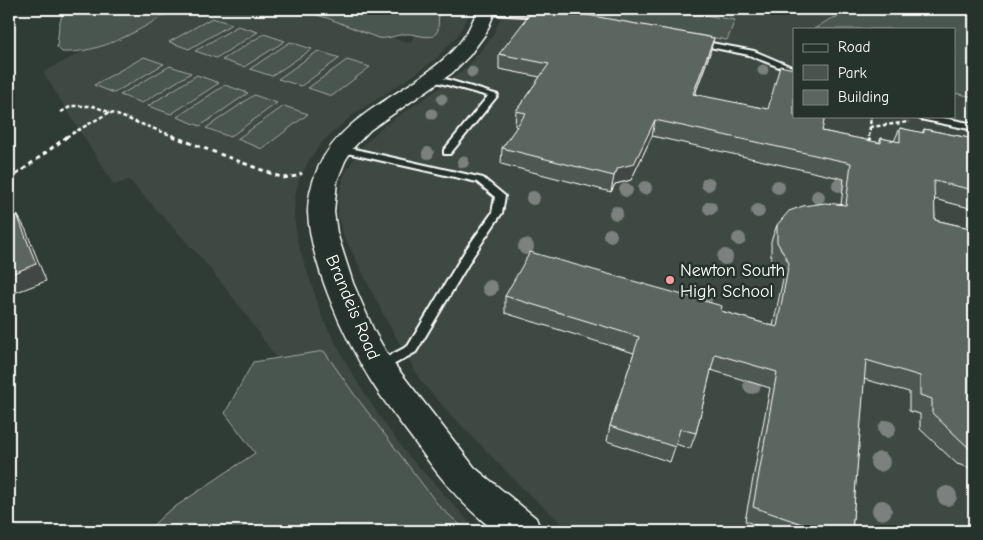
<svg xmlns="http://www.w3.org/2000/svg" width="983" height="540" font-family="'Comic Neue',sans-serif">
<rect width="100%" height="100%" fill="#2f3b35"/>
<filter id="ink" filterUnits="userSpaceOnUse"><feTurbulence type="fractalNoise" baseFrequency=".02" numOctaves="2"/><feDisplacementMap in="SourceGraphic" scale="10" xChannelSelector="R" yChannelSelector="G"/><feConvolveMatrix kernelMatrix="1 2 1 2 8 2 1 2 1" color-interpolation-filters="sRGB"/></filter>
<g filter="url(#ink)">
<!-- built -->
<g fill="#3c4842" fill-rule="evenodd">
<path d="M165,9H292L411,43L420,9H472L459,34L438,57L417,73L353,115L323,141L310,159L299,180L295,196L294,215L298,243L323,319L351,372L378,414L406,453L478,531H387L272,352L241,308L203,260L129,180L114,185L47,79L43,72Z"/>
<path d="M504,9H974V531H570L523,489L450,414L420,380L383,314L343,234L338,216V198L344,175L361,147L382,127L441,87L470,64L493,35ZM794,29H954V116H794Z"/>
</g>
<!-- green -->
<g fill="#4a544f" stroke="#a4aaa7">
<path d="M64,9H174C142,29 101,54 62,52L57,47L59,25Z"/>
<path d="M297,9H439L438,30L434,36C426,38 418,35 410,34C399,33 389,40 378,38L330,19Z"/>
<path d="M552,9H667L735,20L727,40Z"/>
<path d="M864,9H925L974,14V97L954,93V29H814L830,19Z"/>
<path d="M212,18L232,24L189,49L169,42Z"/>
<path d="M238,26L258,32L216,58L195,51Z"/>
<path d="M264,34L285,41L244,67L222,60Z"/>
<path d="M290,42L312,49L272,76L250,69Z"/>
<path d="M318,51L340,58L301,86L278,79Z"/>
<path d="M144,57L164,64L114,93L94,85Z"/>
<path d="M347,60L370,67L332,96L308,88Z"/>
<path d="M170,66L191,73L142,103L120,95Z"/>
<path d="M197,75L219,83L171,114L148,106Z"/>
<path d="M225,85L248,93L200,126L177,117Z"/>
<path d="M254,95L277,103L230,137L206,128Z"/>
<path d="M284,106L308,114L262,149L237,139Z"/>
<path d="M324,351L354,394L439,506L467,531H147L166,513L255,453L225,413L253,362Z"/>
</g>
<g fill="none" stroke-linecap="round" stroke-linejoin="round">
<defs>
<g id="service">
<path d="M483,10L545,13L549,15L545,17L486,14H483Z"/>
<path d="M695,40L754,51L794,68V73L749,55L695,44Z"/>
<path d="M432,75L498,95L450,154H444V150L488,96L429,80V76Z"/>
<path d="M916,116H934L974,124V130L920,119Z"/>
<path d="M341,146L483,178L505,196L502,213L473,256L416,352L379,373L374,372L373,368L374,364L408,346L465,251L492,213L495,197L477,182L338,151L336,149Z"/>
</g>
<path id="tertiary" d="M478,9H496L486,33L469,56L452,73L370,130L353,148L345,161L337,181L334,212L337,233L353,283L374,331L390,359L475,468L536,518L541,531C529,531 507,534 496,531C492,530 488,525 484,522C460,502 442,480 424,455C407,430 387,407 371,381C344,338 310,263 308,212C308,197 312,182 318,168C345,109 414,93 455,48C466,37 472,23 478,9Z"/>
</defs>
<!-- service casing -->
<use href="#service" stroke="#fff" stroke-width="4"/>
<!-- tertiary casing -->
<use href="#tertiary" stroke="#fff" stroke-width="3"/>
<!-- path-far1 -->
<g stroke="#fff" stroke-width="2.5" stroke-dasharray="4 2.5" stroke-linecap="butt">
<path d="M61,112L72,106H93L176,137"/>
<path d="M870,127L909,122"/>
<path d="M66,137L110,112"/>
<path d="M869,137L871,116"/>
</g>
<!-- path -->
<g stroke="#fff" stroke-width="3" stroke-dasharray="4.5 4" stroke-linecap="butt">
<path d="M172,136L283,178L297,176L302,173"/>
<path d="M869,143L870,136"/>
<path d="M9,180L68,136"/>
</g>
<!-- service -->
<use href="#service" fill="#26332d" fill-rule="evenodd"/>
<!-- tertiary -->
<use href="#tertiary" fill="#26332d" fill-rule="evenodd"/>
</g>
<!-- trees -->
<g fill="#7a817e">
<circle cx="763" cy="70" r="5.5"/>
<circle cx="472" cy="72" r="5.5"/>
<circle cx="442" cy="99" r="5.5"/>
<circle cx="432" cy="114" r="5.5"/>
<circle cx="428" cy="153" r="6"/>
<circle cx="463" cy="162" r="6"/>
<circle cx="708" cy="184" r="7"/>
<circle cx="839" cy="185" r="7"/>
<circle cx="778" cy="187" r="7"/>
<circle cx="645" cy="188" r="7"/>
<circle cx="626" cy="190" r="7"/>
<circle cx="818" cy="197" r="7"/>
<circle cx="533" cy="198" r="7"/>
<circle cx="710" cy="208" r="7"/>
<circle cx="758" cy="211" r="7"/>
<circle cx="616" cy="213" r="7"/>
<circle cx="610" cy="235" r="7"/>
<circle cx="739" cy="239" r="7"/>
<circle cx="526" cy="247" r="8"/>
<circle cx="725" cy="257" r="8"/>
<circle cx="490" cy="288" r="8"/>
<circle cx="704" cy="300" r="8"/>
<circle cx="752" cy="385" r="9"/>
<circle cx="887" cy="429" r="9"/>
<circle cx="880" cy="462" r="10"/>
<circle cx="947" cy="496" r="10"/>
<circle cx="882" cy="510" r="10"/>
</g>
<!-- wall -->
<path fill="#4e5853" stroke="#fff" d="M710,53L695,94L822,131L879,143L881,138L894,141L900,128L922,133L924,129L974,139V209L934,199L935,220L974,229V469L957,464L920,429V414L909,411V392L864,379L852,531H772L745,521L770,388L711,370L696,433L690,449L676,444L670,462L607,441L610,426L634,353L505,313V296L721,311L773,326L783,279L771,259V241L777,225L841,205L844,179L652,136L631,180L615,184L611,192L501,164L502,148L517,127L515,126L516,111L540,77L499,69V54Z"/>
<!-- shaded-wall -->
<g fill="#404744" stroke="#fff">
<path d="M714,38L710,53L689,110L693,94Z"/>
<path d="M655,120L652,136L631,180L615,184L611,192L614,176L618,168Z"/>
<path d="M17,214L26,230L46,281L9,295V275Z"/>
</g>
<!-- building -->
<g fill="#5b6661" stroke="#fff">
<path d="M534,9H554L714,38L693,94L768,109L780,66L794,69V116H825L822,131L881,143V138L900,142V128L924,133V129L974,139V190L934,181L935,220L974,229V450L970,449L932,413V399L920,395V376L866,360L852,531H822L753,507L777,372L715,354L696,433L680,429L675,447L610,426L639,337L505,296L530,252L722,306L721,311L777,327L789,263L777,242V225L789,211L803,206L825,203L846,205L851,163L655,120L634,164L618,168L614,176L502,148L526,113L516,111L549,64L499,54Z"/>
<path d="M17,214L36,264L9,275V217Z"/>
</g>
</g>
<!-- markers -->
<circle fill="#ff9aa2" stroke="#26332d" stroke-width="2" cx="670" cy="280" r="5"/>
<g text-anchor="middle" stroke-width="5" stroke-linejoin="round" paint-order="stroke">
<!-- poi labels -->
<g font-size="18" fill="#fff" stroke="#26332d" text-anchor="start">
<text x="680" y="276">Newton South<tspan x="680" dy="21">High School</tspan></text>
</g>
<!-- street labels -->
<g font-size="18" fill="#fff" stroke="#26332d">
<text transform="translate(353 307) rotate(67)" y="6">Brandeis Road</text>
</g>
</g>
<!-- margin -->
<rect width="983" height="540" fill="none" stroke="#26332d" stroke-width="30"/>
<rect x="15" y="15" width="953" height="510" fill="none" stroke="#fff" stroke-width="2" filter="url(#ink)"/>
<!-- legend -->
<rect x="793" y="28" width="162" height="90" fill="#26332d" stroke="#7d8581"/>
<rect x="803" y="44" width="25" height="8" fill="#26332d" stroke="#7d8581"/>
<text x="838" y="52" font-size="15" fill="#ffffff">Road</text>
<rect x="803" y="65" width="25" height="15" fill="#4a544f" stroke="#7d8581"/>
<text x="838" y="78" font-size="15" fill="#ffffff">Park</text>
<rect x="803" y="90" width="25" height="15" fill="#5b6661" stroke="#7d8581"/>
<text x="838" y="102" font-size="15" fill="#ffffff">Building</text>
</svg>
